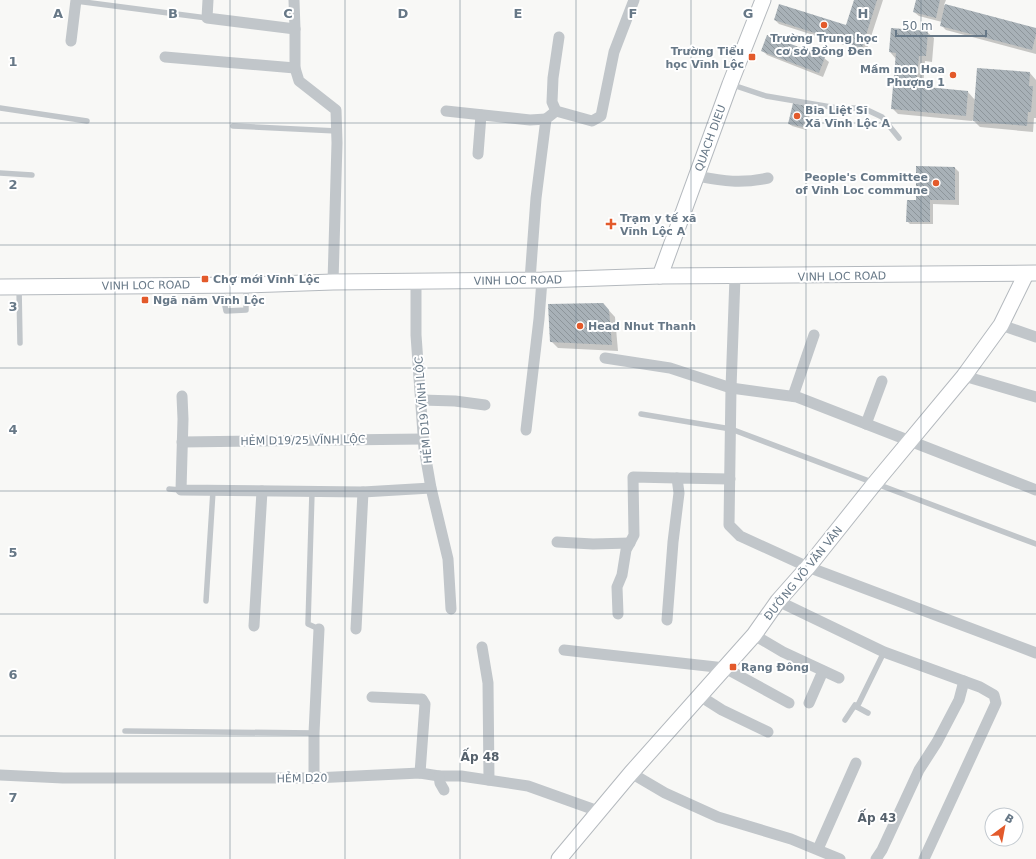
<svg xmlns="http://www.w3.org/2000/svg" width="1036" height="859" font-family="'DejaVu Sans',sans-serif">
<defs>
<pattern id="building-back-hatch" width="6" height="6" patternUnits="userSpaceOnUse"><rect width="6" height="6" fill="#a8b1b7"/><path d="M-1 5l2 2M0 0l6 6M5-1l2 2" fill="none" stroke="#8d959a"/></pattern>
</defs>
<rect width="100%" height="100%" fill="#f8f8f6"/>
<!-- shadow -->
<g fill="#0003">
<path d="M855,0H883L866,52L779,24L775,20L847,26Z"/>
<path d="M917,0H946L944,5L1036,29V54L946,30L941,25L942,22L919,16L914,12Z"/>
<path d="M927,32L934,38L932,62L925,61L923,88L968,92L975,100L978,69L1030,73L1036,80V118H1034L1033,132L980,127L973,120L972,121L898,114L892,108L896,59L890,52Z"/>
<path d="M763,51L824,58L829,62L823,77L767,55Z"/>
<path d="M808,107L811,110L806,130L792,126L789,123Z"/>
<path d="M955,168L959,172V205L933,204V224H910L907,221L919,201Z"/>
<path d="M603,304L615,317L618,351L558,348L551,341Z"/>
</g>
<!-- building -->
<g fill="url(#building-back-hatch)">
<path d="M854,0H877L862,48L774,20L779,4L846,25Z"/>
<path d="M916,0H940L936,18L913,12Z"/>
<path d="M945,4L1036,28V34L1032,50L940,26Z"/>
<path d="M891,28L928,31L926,56H919L916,86L968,91L966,116L891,109L896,53L889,52Z"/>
<path d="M767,35L825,57L819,73L761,51Z"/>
<path d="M977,68L1030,72L1029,86H1033L1031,112H1028L1027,126L973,121Z"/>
<path d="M793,103L808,106L803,127L788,124Z"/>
<path d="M916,166L955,167V200H930V222H906L907,200H916Z"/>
<path d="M603,303L609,310L612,345L550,342L548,304Z"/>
</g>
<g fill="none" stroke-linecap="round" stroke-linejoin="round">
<defs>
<g id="secondary">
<path d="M660,276L730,84L763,0"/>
<path d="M0,287L246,285L333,282L542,280L660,276L1036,273"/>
<path d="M559,859L631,773L754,635L778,601L808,567L875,483L964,376L1001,325L1026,274"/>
</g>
</defs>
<!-- secondary casing -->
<use href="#secondary" stroke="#b4b9be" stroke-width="17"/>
<!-- lane -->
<g stroke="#c1c6ca" stroke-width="5.5">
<path d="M76,1L207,18"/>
<path d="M730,84L766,96L837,108H863L882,117L899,138"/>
<path d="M0,108L87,121"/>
<path d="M233,126L337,131"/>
<path d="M0,173L32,175"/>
<path d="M19,287L20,343"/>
<path d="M218,287L225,299V306L226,311L246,310V286"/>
<path d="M641,414L731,429L1036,544"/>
<path d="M169,489L181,490"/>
<path d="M312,492L308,624L319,629"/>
<path d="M206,601L213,491"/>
<path d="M868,713L857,707L884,652"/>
<path d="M845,720L855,705L857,707"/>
<path d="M125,731L314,733"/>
</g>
<!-- street -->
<g stroke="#c1c6ca" stroke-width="11">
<path d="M208,0L207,18L295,29"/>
<path d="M294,0L295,29V68L299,81L336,110L337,143L333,282"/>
<path d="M559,37L553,78L552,102L556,111L592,121L601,116L614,52L634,0"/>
<path d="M71,41L76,0"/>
<path d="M165,57L295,68"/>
<path d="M446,111L530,120L546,119"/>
<path d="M478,154L481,115"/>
<path d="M697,176C724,181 740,184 768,178"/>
<path d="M735,277L731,388L729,525L740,536L808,567L1036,653"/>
<path d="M530,280L536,198L546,119L556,111"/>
<path d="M416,281V335L424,448L431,488L448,559L451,609"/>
<path d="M1001,325L1036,337"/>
<path d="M605,358L670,368L731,388L797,397L1036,490"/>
<path d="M964,376L1036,397"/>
<path d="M182,396L183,419L181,490L363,492L431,488"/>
<path d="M793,396L814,335"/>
<path d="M421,400L455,401L485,405"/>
<path d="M866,424L882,381"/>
<path d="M526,430L539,319L542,280"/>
<path d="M182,442L423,439"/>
<path d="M557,542L593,544L630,543"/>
<path d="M778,601L884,652L980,687L994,695L996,703L924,859"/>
<path d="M618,614L617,587L622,575L626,550L634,535L633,477L677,478"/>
<path d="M667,620L673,542L679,493L677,478L730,479"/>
<path d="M254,626L262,491"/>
<path d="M356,629L363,492"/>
<path d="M754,635L783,652L839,678"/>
<path d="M482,647L488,683L489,780"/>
<path d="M564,650L725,668L789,703"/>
<path d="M700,696L722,710L768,732"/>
<path d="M372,697L419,699H422L425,704L420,773"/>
<path d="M809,703L823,671"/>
<path d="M631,773L665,793L718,817L791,839L840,859"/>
<path d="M0,775L63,778H314L420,773L439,776H461L528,786L598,811"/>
<path d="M439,776L440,783L444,790"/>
<path d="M314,778V733L319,629"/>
<path d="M818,849L856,763"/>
<path d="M876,859L882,850L919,770L937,742L959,700L964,681"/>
</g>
<!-- secondary -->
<use href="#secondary" stroke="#fff" stroke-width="15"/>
</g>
<!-- grid -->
<path fill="none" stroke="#677887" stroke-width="1" stroke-opacity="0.55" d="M115,0V859M230,0V859M345,0V859M460,0V859M576,0V859M691,0V859M806,0V859M921,0V859M0,123H1036M0,245H1036M0,368H1036M0,491H1036M0,614H1036M0,736H1036"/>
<!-- markers -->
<g fill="#e35a2b" stroke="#fff" stroke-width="1.5">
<circle cx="824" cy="25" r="4"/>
<rect x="748" y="53" width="8" height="8" rx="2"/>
<circle cx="953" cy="75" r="4"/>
<circle cx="797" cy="116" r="4"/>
<circle cx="936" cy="183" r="4"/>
<path d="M609 218h4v4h4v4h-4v4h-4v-4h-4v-4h4z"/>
<rect x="201" y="275" width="8" height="8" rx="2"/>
<rect x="141" y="296" width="8" height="8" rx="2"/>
<circle cx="580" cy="326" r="4"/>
<rect x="729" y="663" width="8" height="8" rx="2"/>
</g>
<g text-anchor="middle" stroke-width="4" stroke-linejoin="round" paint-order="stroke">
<!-- poi labels -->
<g font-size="11" font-weight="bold" fill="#677887" stroke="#fff" text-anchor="start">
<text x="824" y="42" text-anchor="middle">Trường Trung học<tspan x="824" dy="13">cơ sở Đồng Đen</tspan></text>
<text x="744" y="55" text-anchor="end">Trường Tiểu<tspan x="744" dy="13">học Vĩnh Lộc</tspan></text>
<text x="945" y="73" text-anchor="end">Mầm non Hoa<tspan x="945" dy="13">Phượng 1</tspan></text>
<text x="805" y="114">Bia Liệt Sĩ<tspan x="805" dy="13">Xã Vĩnh Lộc A</tspan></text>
<text x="928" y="181" text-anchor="end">People's Committee<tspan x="928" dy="13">of Vinh Loc commune</tspan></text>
<text x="620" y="222">Trạm y tế xã<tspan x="620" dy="13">Vĩnh Lộc A</tspan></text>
<text x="213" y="283">Chợ mới Vĩnh Lộc</text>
<text x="153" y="304">Ngã năm Vĩnh Lộc</text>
<text x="588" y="330">Head Nhut Thanh</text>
<text x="741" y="671">Rạng Đông</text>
</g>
<!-- street labels -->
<g font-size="11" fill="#677887" stroke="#fff">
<text transform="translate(710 138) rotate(-70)" y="4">QUACH DIEU</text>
<text transform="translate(842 276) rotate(-1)" y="4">VINH LOC ROAD</text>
<text transform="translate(518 280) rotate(-1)" y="4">VINH LOC ROAD</text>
<text transform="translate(146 285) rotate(-1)" y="4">VINH LOC ROAD</text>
<text transform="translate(423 410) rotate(-95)" y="4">HẺM D19 VĨNH LỘC</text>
<text transform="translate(303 440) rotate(-1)" y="4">HẺM D19/25 VĨNH LỘC</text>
<text transform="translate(803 573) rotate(-51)" y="4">ĐƯỜNG VÕ VĂN VÂN</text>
<text transform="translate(302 778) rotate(-1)" y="4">HẺM D20</text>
</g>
<!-- neighbourhood labels -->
<g font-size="12" font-weight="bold" fill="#55616c" stroke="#fff">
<text x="480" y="761">Ấp 48</text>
<text x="877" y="822">Ấp 43</text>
</g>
</g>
<g font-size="13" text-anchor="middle" font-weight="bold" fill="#677887" stroke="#fff" stroke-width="4" stroke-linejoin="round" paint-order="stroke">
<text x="58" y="18">A</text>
<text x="173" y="18">B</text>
<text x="288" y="18">C</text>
<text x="403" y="18">D</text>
<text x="518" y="18">E</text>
<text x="633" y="18">F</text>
<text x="748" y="18">G</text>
<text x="863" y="18">H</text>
<text x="13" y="66">1</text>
<text x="13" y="189">2</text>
<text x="13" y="311">3</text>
<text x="13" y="434">4</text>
<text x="13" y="557">5</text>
<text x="13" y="679">6</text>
<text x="13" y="802">7</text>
</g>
<!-- north arrow -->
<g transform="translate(1004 827) rotate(32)"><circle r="19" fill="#ffffff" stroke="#c2c9cf"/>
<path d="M0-3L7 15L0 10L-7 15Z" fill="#e35a2b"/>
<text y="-6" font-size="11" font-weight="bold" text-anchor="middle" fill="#677887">B</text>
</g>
<!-- scale -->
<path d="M896 30v6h90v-6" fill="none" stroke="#677887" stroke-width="2"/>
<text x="902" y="30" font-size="12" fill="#677887" stroke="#ffffff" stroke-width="3" paint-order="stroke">50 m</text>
</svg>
